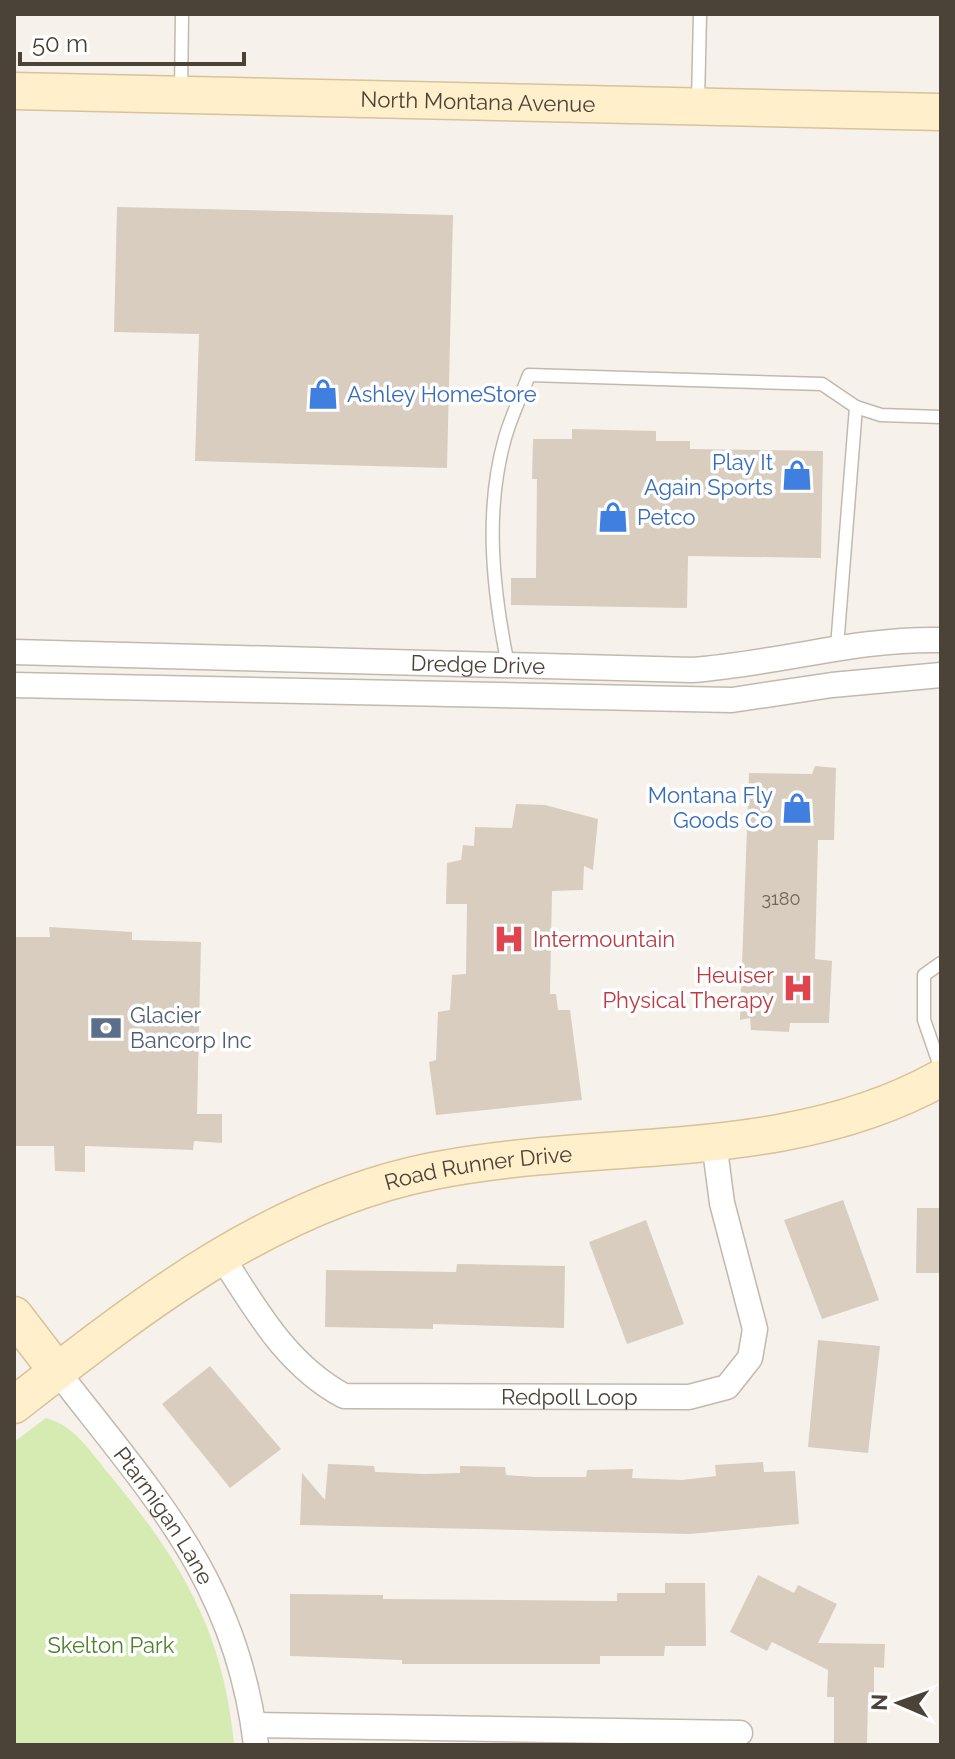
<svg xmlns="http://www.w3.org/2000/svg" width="955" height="1759" font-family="Raleway,sans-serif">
<rect width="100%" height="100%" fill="#f6f2eb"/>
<!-- green -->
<path fill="#d5ebb2" d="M46,1418C75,1426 89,1450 108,1473C180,1559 224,1631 234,1745H14V1442Z"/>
<!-- building -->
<g fill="#d8cdbf">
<path d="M117,207L453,215L447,468L195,461L199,334L114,332Z"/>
<path d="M572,429L656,431V441H690V449L823,451L821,558L688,556L687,608L511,605V578H536L537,479H532L533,439H572Z"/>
<path d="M815,766L836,768L834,840H818L815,959L832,961L829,1023H790L789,1032L751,1030L750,1018L740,1020L749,773L812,774Z"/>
<path d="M516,804L545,805L598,819L593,870L584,866L583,890L552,891L550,994H556L558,1010H570L582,1100L436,1115L429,1062L436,1060L438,1012L450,1010L452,975L466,974L467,904H446L447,863L461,860L463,845L474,846L475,827L512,828Z"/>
<path d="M49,927L132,932V940L201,942L197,1114H222V1143L194,1141L193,1150L85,1146V1172L55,1171L54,1146H14V937H50Z"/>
<path d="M843,1200L879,1300L822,1319L784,1220Z"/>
<path d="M917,1208H941V1273H916Z"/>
<path d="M646,1220L684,1324L627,1344L589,1242Z"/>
<path d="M457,1264L565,1266L564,1328L433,1324V1329L325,1327L326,1270L456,1272Z"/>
<path d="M818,1340L880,1346L868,1453L808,1447Z"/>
<path d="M210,1366L281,1449L230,1488L162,1404Z"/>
<path d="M763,1462L764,1472L795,1471L799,1524L690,1534L300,1525L302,1473L325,1500L328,1464L374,1466L375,1472L424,1474L460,1473V1466L505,1467L506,1475L535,1477H586L587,1470L633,1469L632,1478L682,1480L716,1476L715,1465Z"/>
<path d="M758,1575L794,1593L798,1585L837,1604L818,1643L885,1644L884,1668L874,1667V1695H868L867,1745H834V1697H827L828,1670L772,1642L767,1651L730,1632Z"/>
<path d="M665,1583H705L706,1646H665L664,1656H600V1664H402V1660L290,1656V1594L383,1595V1599L617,1601V1593H665Z"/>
</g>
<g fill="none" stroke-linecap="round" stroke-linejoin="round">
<defs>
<g id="lane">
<path d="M181,92L182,14"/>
<path d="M698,102L700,14"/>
<path d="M856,407L881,415L941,417"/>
<path d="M508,665C493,591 484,512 505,438C511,417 521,396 529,375L822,384L856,407L837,647"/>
<path d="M941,963L924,975V1020L941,1069"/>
</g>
<g id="street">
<path id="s1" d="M14,652L692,670C776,664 857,638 941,640"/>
<path d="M14,685L732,700L832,685L941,675"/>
<path id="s2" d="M220,1254C256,1309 285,1364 344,1396L689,1397L727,1387L750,1358L755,1329L722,1203L714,1142"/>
<path id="s3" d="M57,1371C153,1495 237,1582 256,1745"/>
<path d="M254,1725L740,1733"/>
</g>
<g id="secondary">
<path id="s4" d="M14,91L941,112"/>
<path d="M14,1315L57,1371"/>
<path id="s5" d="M14,1405C141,1306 271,1203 433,1171C602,1137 785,1165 941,1078"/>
</g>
</defs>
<!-- lane casing -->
<use href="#lane" stroke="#c2b9ac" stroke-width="15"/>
<!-- street casing -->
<use href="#street" stroke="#c2b9ac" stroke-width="27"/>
<!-- secondary casing -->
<use href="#secondary" stroke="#d7c399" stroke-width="39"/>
<!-- lane -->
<use href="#lane" stroke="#fff" stroke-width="12"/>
<!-- street -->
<use href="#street" stroke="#fff" stroke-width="24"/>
<!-- secondary -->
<use href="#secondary" stroke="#ffefcb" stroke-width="36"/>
</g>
<!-- icons -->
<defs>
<symbol id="shop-bare" viewBox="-9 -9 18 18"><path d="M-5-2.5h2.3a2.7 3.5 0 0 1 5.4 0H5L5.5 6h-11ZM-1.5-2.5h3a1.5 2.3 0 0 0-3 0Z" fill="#3f7fe0" stroke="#fff" stroke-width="2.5" paint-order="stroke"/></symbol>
<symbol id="hospital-bare" viewBox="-9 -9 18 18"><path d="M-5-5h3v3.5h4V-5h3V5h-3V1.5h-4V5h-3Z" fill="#e0444e" stroke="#fff" stroke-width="2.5" paint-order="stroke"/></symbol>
<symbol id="bank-bare" viewBox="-9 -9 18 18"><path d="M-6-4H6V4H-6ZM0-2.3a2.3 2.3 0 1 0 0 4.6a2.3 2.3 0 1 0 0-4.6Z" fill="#5c6f8a" stroke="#fff" stroke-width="2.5" paint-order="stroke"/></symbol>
</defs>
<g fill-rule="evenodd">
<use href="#shop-bare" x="301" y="372" width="44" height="44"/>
<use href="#shop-bare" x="775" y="453" width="44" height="44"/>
<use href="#shop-bare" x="591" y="495" width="44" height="44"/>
<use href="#shop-bare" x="775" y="786" width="44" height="44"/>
<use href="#hospital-bare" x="487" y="917" width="44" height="44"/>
<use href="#hospital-bare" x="776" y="966" width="44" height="44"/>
<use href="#bank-bare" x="84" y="1006" width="44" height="44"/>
</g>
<g text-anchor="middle" stroke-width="7" stroke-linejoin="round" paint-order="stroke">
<!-- number labels -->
<g font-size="18" fill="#6e655a">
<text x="781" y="905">3180</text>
</g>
<!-- street labels -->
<g font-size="22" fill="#4b4238" stroke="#fff">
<text dy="8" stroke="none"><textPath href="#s4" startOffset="464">North Montana Avenue</textPath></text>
<text dy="8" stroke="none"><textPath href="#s1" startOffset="464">Dredge Drive</textPath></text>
<text dy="8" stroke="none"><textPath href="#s5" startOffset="530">Road Runner Drive</textPath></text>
<text dy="8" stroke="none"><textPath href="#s2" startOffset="416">Redpoll Loop</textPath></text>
<text dy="8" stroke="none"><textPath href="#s3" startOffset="180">Ptarmigan Lane</textPath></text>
</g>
<!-- shop labels -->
<g font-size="22" fill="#366cbe" stroke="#fff" text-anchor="start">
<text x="347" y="402">Ashley HomeStore</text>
<text x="773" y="470" text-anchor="end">Play It<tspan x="773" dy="25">Again Sports</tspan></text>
<text x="637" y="525">Petco</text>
<text x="773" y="803" text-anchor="end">Montana Fly<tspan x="773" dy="25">Goods Co</tspan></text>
</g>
<!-- health labels -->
<g font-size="22" fill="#be3a42" stroke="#fff" text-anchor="start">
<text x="533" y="947">Intermountain</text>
<text x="774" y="983" text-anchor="end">Heuiser<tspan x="774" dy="25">Physical Therapy</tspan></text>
</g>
<!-- service labels -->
<g font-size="22" fill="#4e5e75" stroke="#fff" text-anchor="start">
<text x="130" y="1023">Glacier<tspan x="130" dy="25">Bancorp Inc</tspan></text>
</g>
<!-- park labels -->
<g font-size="22" fill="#4e8027" stroke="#fff">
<text x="111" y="1653">Skelton Park</text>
</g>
</g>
<!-- border -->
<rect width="955" height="1759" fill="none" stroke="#4b4238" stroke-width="32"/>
<!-- north arrow -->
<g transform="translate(899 1703) rotate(272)" stroke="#ffffff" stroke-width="6" paint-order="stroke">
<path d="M0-6L14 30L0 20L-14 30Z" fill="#4b4238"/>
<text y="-12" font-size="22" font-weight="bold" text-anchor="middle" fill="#4b4238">N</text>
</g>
<!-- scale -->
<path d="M20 52v12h224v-12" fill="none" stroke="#4b4238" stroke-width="4"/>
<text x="32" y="52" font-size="24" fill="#4b4238" stroke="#ffffff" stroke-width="6" paint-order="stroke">50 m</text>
</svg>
